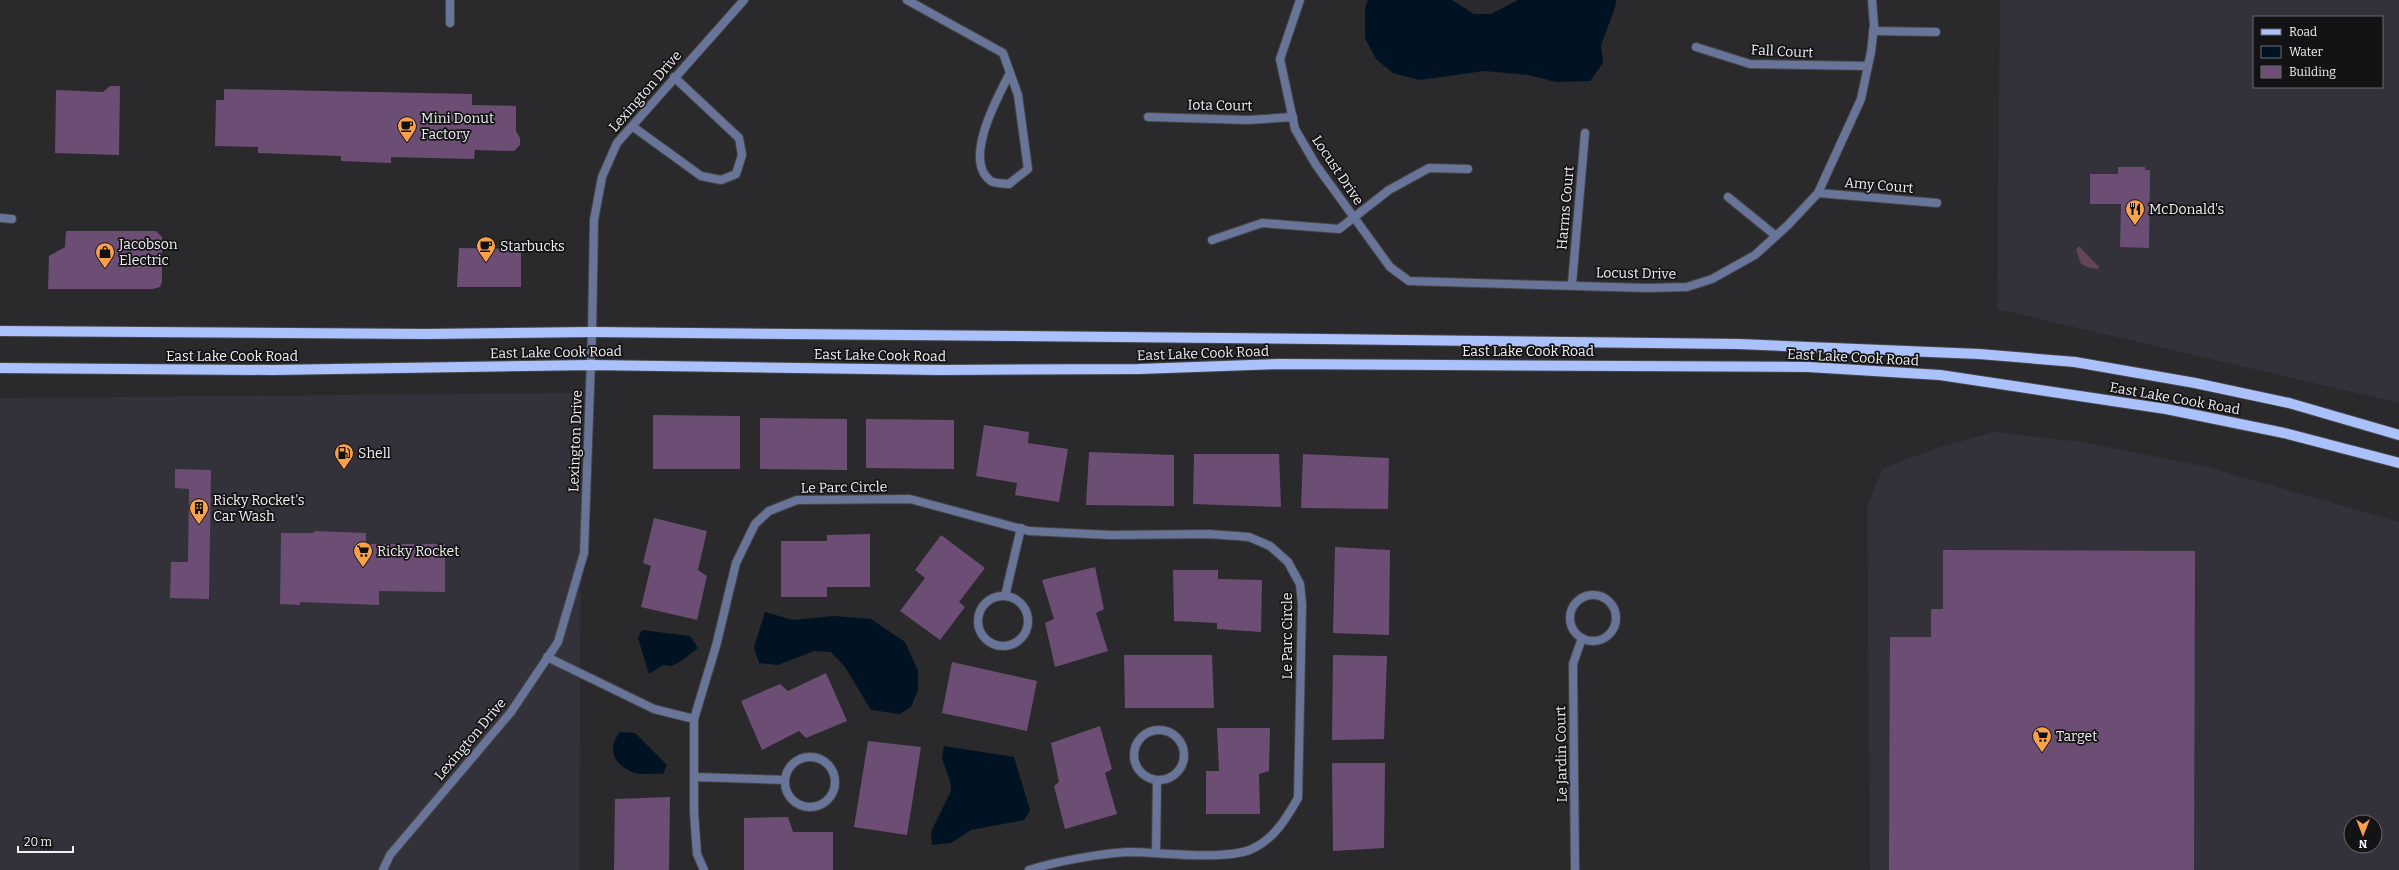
<svg xmlns="http://www.w3.org/2000/svg" width="2399" height="870" font-family="Bitter,serif">
<rect width="100%" height="100%" fill="#2a292c"/>
<!-- built -->
<g fill="#333139" fill-rule="evenodd">
<path d="M2000,0H2399V403L1997,309ZM2254,17H2382V87H2254Z"/>
<path d="M582,393L579,870H0V398Z"/>
<path d="M1994,432L2082,442L2203,466L2399,522V870H1870L1867,506L1883,468L1937,448ZM2351,822H2375V846H2351Z"/>
</g>
<!-- green -->
<path fill="#654457" d="M2079,246L2099,267L2098,269L2090,268L2081,264L2076,250Z"/>
<!-- water -->
<g fill="#011322">
<path d="M1368,0H1452L1474,14H1491L1518,0H1616L1615,8L1601,45L1603,63L1590,81L1556,82L1529,75L1484,71L1419,80L1393,73L1376,59L1365,38V8Z"/>
<path d="M765,612L793,620L834,616L871,619L905,642L918,671V690L911,707L900,714L871,710L845,667L831,652L814,651L778,665L759,663L754,647Z"/>
<path d="M642,630L690,636L698,648L680,662L671,666L663,665L649,674L638,638Z"/>
<path d="M620,732L635,733L667,765L663,774C655,773 643,775 635,773C614,766 606,749 620,732Z"/>
<path d="M944,746L1014,757L1030,810L1024,820L971,830L951,843L932,845L931,832L951,791L950,781L942,758Z"/>
</g>
<!-- building -->
<g fill="#6c4e74">
<path d="M110,86H120L119,155L55,153L56,90L103,92Z"/>
<path d="M224,89L472,94V105L516,106V131L520,138V145L514,151L475,150L474,159L391,157V163L341,161V156L258,153V147L215,146L216,100H224Z"/>
<path d="M2118,167H2145V170H2150L2149,248L2120,247L2121,204H2090V174H2118Z"/>
<path d="M66,231H156L162,237V282L160,287L153,289H48L49,256L65,247Z"/>
<path d="M459,248L521,249V287H457Z"/>
<path d="M653,415L740,416V469H653Z"/>
<path d="M760,418L847,419V470L760,469Z"/>
<path d="M866,419L954,420V469L866,468Z"/>
<path d="M984,425L1029,432L1028,443L1068,449L1059,502L1015,495L1017,483L976,476Z"/>
<path d="M1089,452L1174,455V506L1086,505Z"/>
<path d="M1194,454H1279L1281,507L1193,504Z"/>
<path d="M1303,454L1389,458L1388,509L1301,508Z"/>
<path d="M175,469L211,470L209,599L170,598L171,562H188L189,489L175,488Z"/>
<path d="M654,518L707,531L698,570L707,576L697,620L641,607L651,566L643,563Z"/>
<path d="M314,531L366,533V544H445V592L379,591V605L300,602V605L280,604L281,533H314Z"/>
<path d="M870,534V587H827V597H781V541H827V535Z"/>
<path d="M941,535L985,568L959,602L965,607L940,640L900,611L925,578L915,570Z"/>
<path d="M1335,547L1390,550L1389,635L1333,633Z"/>
<path d="M1943,550L2195,551L2194,870H1889L1890,637H1931V609H1943Z"/>
<path d="M1095,567L1104,609L1096,613L1108,651L1055,667L1045,623L1054,619L1042,580Z"/>
<path d="M1173,570H1218V579L1262,580L1261,632L1217,629V623L1174,621Z"/>
<path d="M1124,655H1212L1214,708H1125Z"/>
<path d="M1333,655L1387,656L1384,739L1332,740Z"/>
<path d="M952,662L1037,681L1027,731L942,713Z"/>
<path d="M826,673L847,721L806,738L799,731L762,750L741,701L780,684L788,691Z"/>
<path d="M1100,726L1112,769L1105,773L1117,814L1065,829L1054,786L1059,782L1051,743Z"/>
<path d="M1217,728H1270L1269,771L1259,774L1260,814H1206V771H1219Z"/>
<path d="M868,741L921,747L907,835L854,827Z"/>
<path d="M1332,763H1385L1384,848L1333,851Z"/>
<path d="M670,797L669,870H614L615,799Z"/>
<path d="M788,817L793,832H833V870H744V818Z"/>
</g>
<g fill="none" stroke-linecap="round" stroke-linejoin="round">
<defs>
<g id="minor">
<path d="M907,0L1003,53L1018,95L1028,169L1009,184C1004,183 995,184 991,181C962,161 998,96 1010,73"/>
<path d="M1300,0L1280,59L1295,129L1316,165L1390,267L1409,281L1647,288L1687,287L1712,279L1755,255L1788,225L1818,193L1861,99L1871,52L1874,26L1872,0"/>
<path d="M450,23V0"/>
<path d="M1873,31L1936,32"/>
<path d="M1696,47L1750,64L1868,66"/>
<path d="M1148,117L1248,120L1293,117"/>
<path d="M632,126L701,176L721,180L736,174L742,155L739,138L674,77"/>
<path d="M1818,193L1937,203"/>
<path d="M1728,197L1776,236"/>
<path d="M0,218L12,219"/>
<path d="M1212,240L1262,223L1339,229L1389,190L1429,168L1468,169"/>
<path d="M1572,284L1585,133"/>
<path d="M592,332L594,220L602,177L617,143L744,0"/>
<circle cx="1593" cy="618" r="23"/>
<path d="M1005,596L1021,528"/>
<circle cx="1003" cy="621" r="25"/>
<path d="M547,657L654,709L694,719"/>
<circle cx="1159" cy="755" r="25"/>
<circle cx="810" cy="782" r="25"/>
<path d="M694,777L785,780"/>
<path d="M1156,853L1157,780"/>
<path d="M704,870L697,854L694,812V719L716,646L736,563L755,524L769,511L797,500L910,499L1029,531L1110,535L1209,534L1249,537L1270,546L1288,562L1300,584L1302,604L1298,798C1286,819 1274,839 1252,849C1225,861 1160,852 1128,852C1102,853 1054,862 1029,870"/>
<path d="M1575,870L1573,664L1582,638"/>
</g>
<path id="tertiary" d="M383,870L390,855L511,712L558,642L584,553L592,332"/>
<g id="primary">
<path d="M0,331L426,334L592,332L1322,339L1738,344L1979,354L2075,362L2195,383L2289,403L2399,435"/>
<path d="M0,368L272,370L591,365L942,370L1139,369L1279,364L1808,367L1940,375L2166,409L2284,433L2399,463"/>
</g>
</defs>
<!-- minor casing -->
<use href="#minor" stroke="#464548" stroke-width="10"/>
<!-- tertiary casing -->
<use href="#tertiary" stroke="#464548" stroke-width="10"/>
<!-- primary casing -->
<use href="#primary" stroke="#464548" stroke-width="12"/>
<!-- minor -->
<use href="#minor" stroke="#687599" stroke-width="8"/>
<!-- tertiary -->
<use href="#tertiary" stroke="#687599" stroke-width="8"/>
<!-- primary -->
<use href="#primary" stroke="#abc1fc" stroke-width="10"/>
</g>
<!-- icons -->
<defs>
<symbol id="cafe-pin" viewBox="-11 -11 22 30"><path d="M0 17L-7.5 6A9.5 9.5 0 1 1 7.5 6Z" fill="#f9a04c" stroke="#131214"/><path d="M-5.5-4.5H6V0H3Q3 3.5 0 3.5H-2.5Q-5.5 3.5-5.5 0ZM3-3.2v2h1.7v-2ZM-6 4.5H4V6H-6Z" fill="#111"/></symbol>
<symbol id="restaurant-pin" viewBox="-11 -11 22 30"><path d="M0 17L-7.5 6A9.5 9.5 0 1 1 7.5 6Z" fill="#f9a04c" stroke="#131214"/><path d="M-5-6h1v4h1v-4h1v4h1v-4h1v5L-1.5 .5V6h-2V.5L-5-1ZM5-6V6H3V1.5H1.5Q1.5-4 5-6Z" fill="#111"/></symbol>
<symbol id="shop-pin" viewBox="-11 -11 22 30"><path d="M0 17L-7.5 6A9.5 9.5 0 1 1 7.5 6Z" fill="#f9a04c" stroke="#131214"/><path d="M-5-2.5h2.3a2.7 3.5 0 0 1 5.4 0H5L5.5 6h-11ZM-1.5-2.5h3a1.5 2.3 0 0 0-3 0Z" fill="#111"/></symbol>
<symbol id="fuel-pin" viewBox="-11 -11 22 30"><path d="M0 17L-7.5 6A9.5 9.5 0 1 1 7.5 6Z" fill="#f9a04c" stroke="#131214"/><path d="M-5.5-6h7V0h2V4h1.3V-2.5L3-4.5l.8-.8L6-3V5H2.5V1h-1V6h-7ZM-4.2-4.7v3.2H.2V-4.7Z" fill="#111"/></symbol>
<symbol id="building-pin" viewBox="-11 -11 22 30"><path d="M0 17L-7.5 6A9.5 9.5 0 1 1 7.5 6Z" fill="#f9a04c" stroke="#131214"/><path d="M-4-6H4V6H1V3H-1V6H-4ZM-2.5-4.3h1.7v1.8h-1.7ZM.8-4.3h1.7v1.8H.8ZM-2.5-1h1.7V.8h-1.7ZM.8-1h1.7V.8H.8Z" fill="#111"/></symbol>
<symbol id="supermarket-pin" viewBox="-11 -11 22 30"><path d="M0 17L-7.5 6A9.5 9.5 0 1 1 7.5 6Z" fill="#f9a04c" stroke="#131214"/><path d="M-6-5.5h2.5l.6 2H6L4.5 2H-2.5L-4.4-4H-6ZM-1.5 3.2a1.3 1.3 0 1 0 .1 0ZM3 3.2a1.3 1.3 0 1 0 .1 0Z" fill="#111"/></symbol>
</defs>
<g fill-rule="evenodd">
<use href="#cafe-pin" x="396" y="115" width="22" height="30"/>
<use href="#restaurant-pin" x="2124" y="198" width="22" height="30"/>
<use href="#cafe-pin" x="475" y="235" width="22" height="30"/>
<use href="#shop-pin" x="94" y="241" width="22" height="30"/>
<use href="#fuel-pin" x="333" y="442" width="22" height="30"/>
<use href="#building-pin" x="188" y="497" width="22" height="30"/>
<use href="#supermarket-pin" x="352" y="540" width="22" height="30"/>
<use href="#supermarket-pin" x="2031" y="725" width="22" height="30"/>
</g>
<g text-anchor="middle" stroke-width="3.5" stroke-linejoin="round" paint-order="stroke">
<!-- street labels -->
<g font-size="14" fill="#f1f0f2" stroke="#131214">
<text transform="translate(1782 51) rotate(3)" y="5">Fall Court</text>
<text transform="translate(645 91) rotate(-49)" y="5">Lexington Drive</text>
<text transform="translate(1220 105) rotate(1)" y="5">Iota Court</text>
<text transform="translate(1338 170) rotate(56)" y="5">Locust Drive</text>
<text transform="translate(1879 185) rotate(5)" y="5">Amy Court</text>
<text transform="translate(1565 208) rotate(-85)" y="5">Harms Court</text>
<text transform="translate(1636 273) rotate(1)" y="5">Locust Drive</text>
<text x="1528" y="356">East Lake Cook Road</text>
<text transform="translate(556 352) rotate(-1)" y="5">East Lake Cook Road</text>
<text transform="translate(1203 353) rotate(-2)" y="5">East Lake Cook Road</text>
<text transform="translate(880 355) rotate(1)" y="5">East Lake Cook Road</text>
<text x="232" y="361">East Lake Cook Road</text>
<text transform="translate(1853 357) rotate(3)" y="5">East Lake Cook Road</text>
<text transform="translate(2175 398) rotate(10)" y="5">East Lake Cook Road</text>
<text transform="translate(575 441) rotate(-88)" y="5">Lexington Drive</text>
<text transform="translate(844 487) rotate(-1)" y="5">Le Parc Circle</text>
<text transform="translate(1287 636) rotate(-90)" y="5">Le Parc Circle</text>
<text transform="translate(470 739) rotate(-50)" y="5">Lexington Drive</text>
<text transform="translate(1561 754) rotate(-91)" y="5">Le Jardin Court</text>
</g>
<!-- poi labels -->
<g font-size="14" fill="#f1f0f2" stroke="#131214" text-anchor="start">
<text x="421" y="123">Mini Donut<tspan x="421" dy="16">Factory</tspan></text>
<text x="2149" y="214">McDonald's</text>
<text x="119" y="249">Jacobson<tspan x="119" dy="16">Electric</tspan></text>
<text x="500" y="251">Starbucks</text>
<text x="358" y="458">Shell</text>
<text x="213" y="505">Ricky Rocket's<tspan x="213" dy="16">Car Wash</tspan></text>
<text x="377" y="556">Ricky Rocket</text>
<text x="2056" y="741">Target</text>
</g>
</g>
<!-- legend -->
<rect x="2253" y="16" width="130" height="72" fill="#131214" stroke="#6c6b6d"/>
<rect x="2261" y="29" width="20" height="6" fill="#abc1fc" stroke="#6c6b6d"/>
<text x="2289" y="36" font-size="12" fill="#f1f0f2">Road</text>
<rect x="2261" y="46" width="20" height="12" fill="#011322" stroke="#6c6b6d"/>
<text x="2289" y="56" font-size="12" fill="#f1f0f2">Water</text>
<rect x="2261" y="66" width="20" height="12" fill="#6c4e74" stroke="#6c6b6d"/>
<text x="2289" y="76" font-size="12" fill="#f1f0f2">Building</text>
<!-- north arrow -->
<g transform="translate(2363 834) rotate(180)"><circle r="19" fill="#131214" stroke="#6c6b6d"/>
<path d="M0-3L7 15L0 10L-7 15Z" fill="#f9a04c"/>
<text y="-6" font-size="11" font-weight="bold" text-anchor="middle" fill="#f1f0f2">N</text>
</g>
<!-- scale -->
<path d="M18 846v6h55v-6" fill="none" stroke="#f1f0f2" stroke-width="2"/>
<text x="24" y="846" font-size="12" fill="#f1f0f2" stroke="#131214" stroke-width="3" paint-order="stroke">20 m</text>
</svg>
